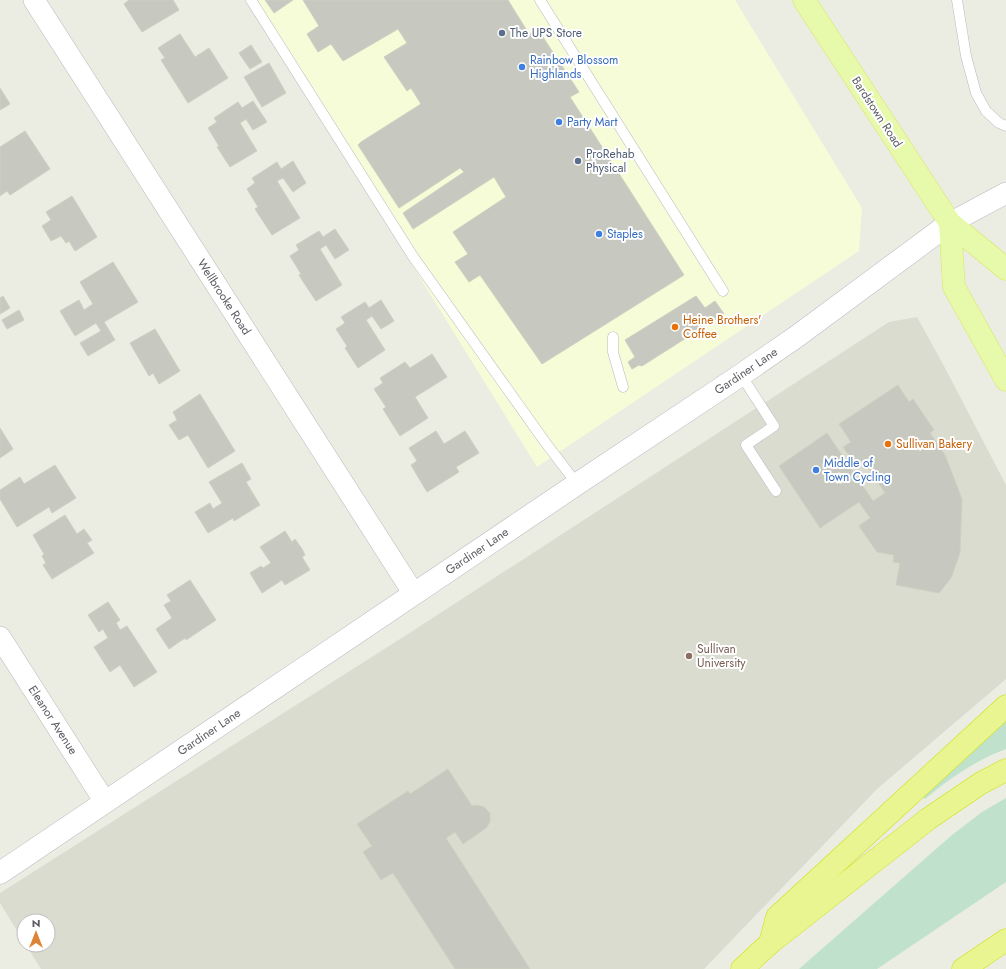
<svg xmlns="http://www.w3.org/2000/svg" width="1006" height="969" font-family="Jost,sans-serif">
<rect width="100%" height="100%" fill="#ebece2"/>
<!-- commercial -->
<path fill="#f6fbd8" d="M248,0H735L862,208L859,251L537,467Z"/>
<!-- education -->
<path fill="#dadcd0" d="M917,317L945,368L1006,485V679L877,789L704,969H41L26,945H48V921H24V942L0,903V893L408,634L889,322Z"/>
<!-- green -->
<g fill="#c0e2cd">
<path d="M1006,720V749C976,760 949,779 925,799L923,797Z"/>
<path d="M1006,798V882L877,969H799L952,835L982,812Z"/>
</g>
<!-- building -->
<g fill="#c7c8bf" stroke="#cfd0c1">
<path d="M129,0H173L179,10L142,32L124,4Z"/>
<path d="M265,0H293L274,13Z"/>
<path d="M303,0H508L529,34L537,28L579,92L570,97L684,275L542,364L480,275L469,282L455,262L468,254L453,232L506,197L494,177L413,229L403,213L464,172L460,168L399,208L358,145L361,142L421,104L411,88L407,91L384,57L407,43L398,29L343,61L331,44L318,52L307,34L319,26Z"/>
<path d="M180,34L195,57L209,48L228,78L188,103L161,60L165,58L158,48Z"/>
<path d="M251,45L262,62L250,69L239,53Z"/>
<path d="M269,63L286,93L262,107L244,77Z"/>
<path d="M0,88L10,104L0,110Z"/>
<path d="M253,101L267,122L253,130L246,119L240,123L257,151L230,167L217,147L219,146L208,128L217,122L214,118L238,102L242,108Z"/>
<path d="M25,131L50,169L10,195L7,191L0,196V147Z"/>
<path d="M293,161L306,183L293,192L283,178L277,181L300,218L272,235L255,209L258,207L247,189L255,183L252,178L277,162L281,169Z"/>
<path d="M72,196L97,237L75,251L69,241L66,243L61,236L51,241L42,226L51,220L46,212Z"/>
<path d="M335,229L349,250L335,259L326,245L320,249L342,285L316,301L302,280L299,275L301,274L290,256L299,250L296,245L319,231L323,237Z"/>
<path d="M113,262L138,302L104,322L115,340L88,356L80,343L101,331L96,323L75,336L60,311L79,300L84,310L93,304L80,282Z"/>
<path d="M3,296L10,308L0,314V298Z"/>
<path d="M696,296L705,308L715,301L724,314L642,366L639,365L632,369L628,362L635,357L625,340Z"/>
<path d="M381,300L394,321L381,329L372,316L366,320L385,350L358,368L345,348L347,346L336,329L345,323L341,317L365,302L369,308Z"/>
<path d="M19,310L24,320L7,329L2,320Z"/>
<path d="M155,329L180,371L159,384L153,373L149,376L130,343Z"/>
<path d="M432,354L447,377L415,397L428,418L400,436L383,409L386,407L374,389L383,383L380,378L405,362L410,368Z"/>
<path d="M898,385L909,402L913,399L934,430L930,433L945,455L962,499L960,553L951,578L939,593L896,585L900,563L893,562L894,555L877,552L859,526L870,518L859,502L820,528L779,466L827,433L873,501L885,493L863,460L856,465L843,447L851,442L839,424Z"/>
<path d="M200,394L235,451L208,468L188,435L179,440L169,425L177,420L173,412Z"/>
<path d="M0,428L13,449L0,458Z"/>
<path d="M436,431L444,444L465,431L479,453L456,467L459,472L427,492L411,465L417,461L409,448Z"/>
<path d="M242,463L251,479L246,482L260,505L234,521L233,518L208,533L195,512L210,503L213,509L222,503L209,482Z"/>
<path d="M55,465L76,498L52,513L49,507L17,527L0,499V490L20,477L24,484Z"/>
<path d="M65,515L77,534L84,529L92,540L87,543L94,553L52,579L43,565L46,563L42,556L44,554L33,535Z"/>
<path d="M285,531L292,542L295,539L302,549L305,555L302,557L310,570L285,585L282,580L262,593L250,573L261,566L263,568L271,563L260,547Z"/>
<path d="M190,580L216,620L186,640L185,638L169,649L156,629L172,618L164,605L171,601L167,595Z"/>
<path d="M108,602L120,620L116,623L120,630L127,626L157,672L134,687L120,665L110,672L94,647L108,638L103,629L99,632L88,615Z"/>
<path d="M448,769L472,806L477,805L484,807L490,813V822L486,828L463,844L455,832L446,838L530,969H455L393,873L381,880L363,852L372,846L357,824L408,791L410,794Z"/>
</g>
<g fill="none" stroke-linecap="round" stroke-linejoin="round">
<defs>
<g id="service">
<path d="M251,0L412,255L545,442L577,484"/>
<path d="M540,0L723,291"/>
<path d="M957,0L966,56L976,93L986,111L999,123L1006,126"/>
<path d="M613,337V352L623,387"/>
<path d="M741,375L774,426L746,445L776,491"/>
</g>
<g id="minor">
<path d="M34,0L414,594"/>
<path d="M950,223L1006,193"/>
<path d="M0,637L105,802"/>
</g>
<path id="secondary" d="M0,873L577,484L741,375L796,337L950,223"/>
<g id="primary">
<path d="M804,0L950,223L1006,269"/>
<path d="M950,223L954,287L1006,380"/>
</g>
<g id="motorway">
<path d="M770,943L777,917L1006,706"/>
<path d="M742,969L770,943L928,819L981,783L1006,770"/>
<path d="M963,969L1006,940"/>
</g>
</defs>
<!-- service casing -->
<use href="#service" stroke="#babac0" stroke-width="11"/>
<!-- minor casing -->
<use href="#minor" stroke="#babac0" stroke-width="22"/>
<!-- secondary casing -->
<use href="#secondary" stroke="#bbbbc3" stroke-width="23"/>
<!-- primary casing -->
<use href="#primary" stroke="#d9e760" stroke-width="23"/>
<!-- motorway casing -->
<use href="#motorway" stroke="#d0df10" stroke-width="23"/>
<!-- service -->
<use href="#service" stroke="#fff" stroke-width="10"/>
<!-- minor -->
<use href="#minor" stroke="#fff" stroke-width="21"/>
<!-- secondary -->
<use href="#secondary" stroke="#fff" stroke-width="22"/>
<!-- primary -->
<use href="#primary" stroke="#e7f9aa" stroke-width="22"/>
<!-- motorway -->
<use href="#motorway" stroke="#e8f590" stroke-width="22"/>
</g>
<!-- markers -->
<g fill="#5c6f8a" stroke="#fff" stroke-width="1.5">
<circle cx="502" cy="33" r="4"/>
<circle cx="578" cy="161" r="4"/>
</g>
<g fill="#3f7fe0" stroke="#fff" stroke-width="1.5">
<circle cx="522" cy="67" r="4"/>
<circle cx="559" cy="122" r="4"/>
<circle cx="599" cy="234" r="4"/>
<circle cx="816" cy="470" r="4"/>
</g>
<g fill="#e8710a" stroke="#fff" stroke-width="1.5">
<circle cx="675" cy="327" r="4"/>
<circle cx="888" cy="444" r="4"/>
</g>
<circle fill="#8d6e63" stroke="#fff" stroke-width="1.5" cx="689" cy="656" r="4"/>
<g text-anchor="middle" stroke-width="4" stroke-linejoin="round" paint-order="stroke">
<!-- service labels -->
<g font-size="12" fill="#4e5e75" stroke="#fff" text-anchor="start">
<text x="510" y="37">The UPS Store</text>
<text x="586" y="158">ProRehab<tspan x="586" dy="14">Physical</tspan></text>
</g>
<!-- shop labels -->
<g font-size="12" fill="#366cbe" stroke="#fff" text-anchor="start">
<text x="530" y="64">Rainbow Blossom<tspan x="530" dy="14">Highlands</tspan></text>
<text x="567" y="126">Party Mart</text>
<text x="607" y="238">Staples</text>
<text x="824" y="467">Middle of<tspan x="824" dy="14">Town Cycling</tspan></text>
</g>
<!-- street labels -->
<g font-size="12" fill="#5b5b62" stroke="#fff">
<text transform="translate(877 112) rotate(57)" y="4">Bardstown Road</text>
<text transform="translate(224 297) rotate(57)" y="4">Wellbrooke Road</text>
<text transform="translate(746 371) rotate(-34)" y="4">Gardiner Lane</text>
<text transform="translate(477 551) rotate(-34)" y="4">Gardiner Lane</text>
<text transform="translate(53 720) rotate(57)" y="4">Eleanor Avenue</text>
<text transform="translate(209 732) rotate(-34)" y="4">Gardiner Lane</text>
</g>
<!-- food labels -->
<g font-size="12" fill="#c56008" stroke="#fff" text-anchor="start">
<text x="683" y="324">Heine Brothers'<tspan x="683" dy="14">Coffee</tspan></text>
<text x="896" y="448">Sullivan Bakery</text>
</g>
<!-- education labels -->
<g font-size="12" fill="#785e54" stroke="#fff" text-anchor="start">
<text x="697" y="653">Sullivan<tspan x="697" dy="14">University</tspan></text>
</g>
</g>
<!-- north arrow -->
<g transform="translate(36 933)"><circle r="19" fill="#ffffff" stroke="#bdbdc0"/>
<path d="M0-3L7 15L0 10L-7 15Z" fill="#dd8438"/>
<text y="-6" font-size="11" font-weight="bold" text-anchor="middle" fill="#5b5b62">N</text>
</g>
</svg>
